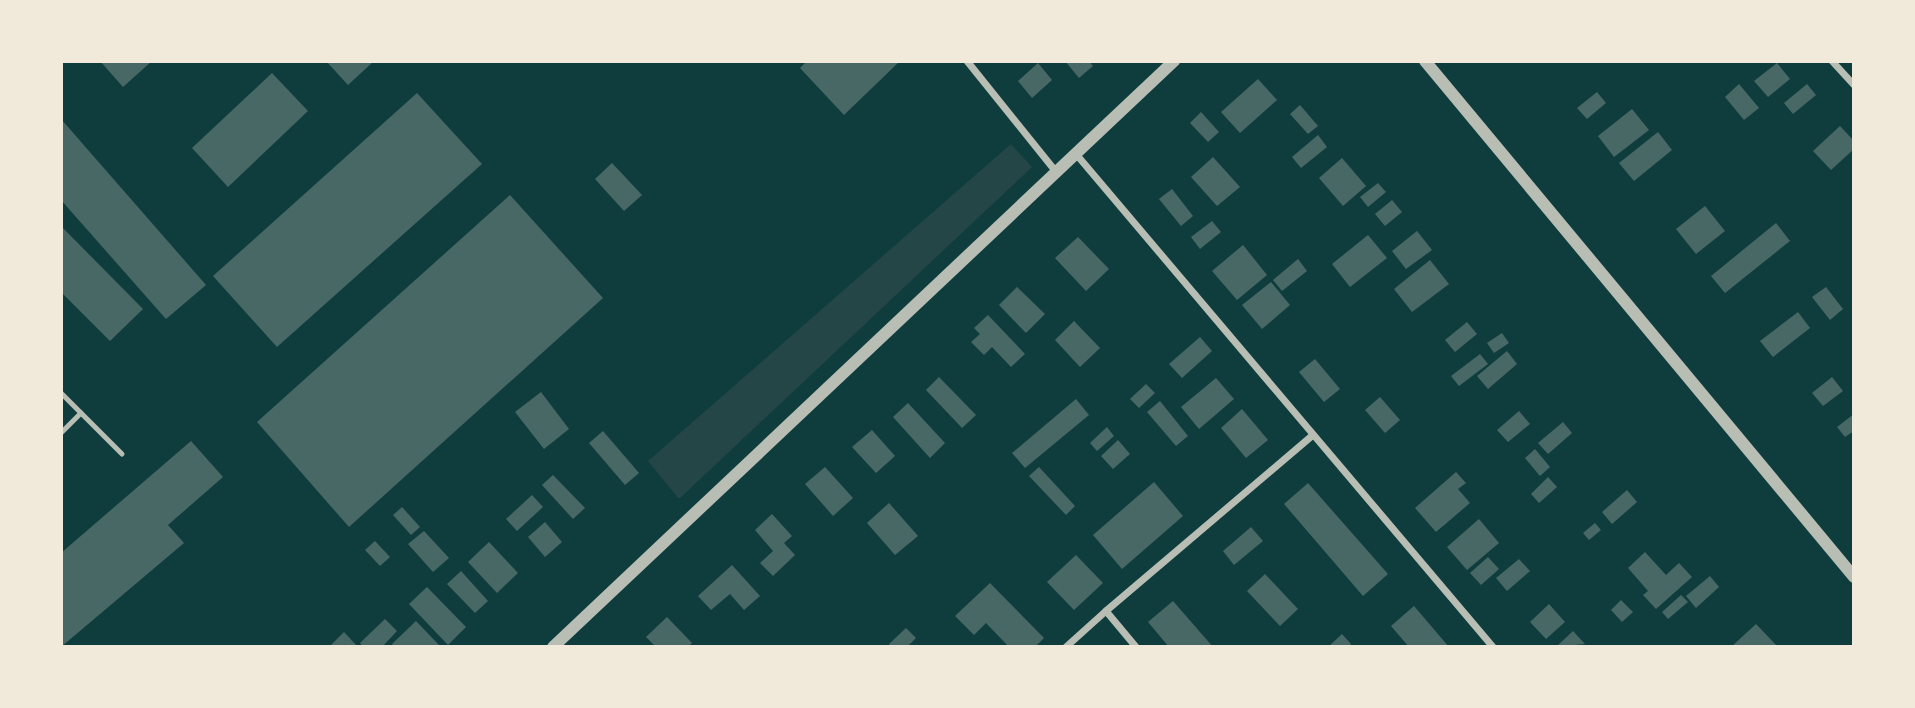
<svg xmlns="http://www.w3.org/2000/svg" width="1915" height="708" font-family="'Noto Sans',sans-serif">
<rect width="100%" height="100%" fill="#0f3d3e"/>
<!-- green -->
<path fill="#244646" d="M1011,144L1032,167L679,499L648,461Z"/>
<!-- building -->
<g fill="#486865">
<path d="M100,61H152L123,87Z"/>
<path d="M326,61H374L348,85Z"/>
<path d="M807,61H900L844,115L800,68Z"/>
<path d="M1065,61H1089L1093,66L1079,78Z"/>
<path d="M1038,63L1052,80L1032,98L1018,81Z"/>
<path d="M1777,63L1790,79L1768,97L1754,81Z"/>
<path d="M272,73L308,111L228,187L192,148Z"/>
<path d="M1258,79L1277,100L1240,133L1221,112Z"/>
<path d="M1739,84L1759,108L1744,120L1725,97Z"/>
<path d="M1807,84L1816,95L1793,114L1784,103Z"/>
<path d="M1597,92L1606,103L1587,119L1577,108Z"/>
<path d="M417,93L482,164L277,347L213,276Z"/>
<path d="M1300,105L1318,126L1308,134L1290,114Z"/>
<path d="M1632,109L1649,130L1614,157L1598,136Z"/>
<path d="M1201,112L1219,132L1208,142L1190,123Z"/>
<path d="M61,119L206,285L166,319L61,200Z"/>
<path d="M1840,126L1854,141V149L1831,170L1813,151Z"/>
<path d="M1658,132L1672,150L1634,181L1619,163Z"/>
<path d="M1318,135L1327,147L1301,168L1292,157Z"/>
<path d="M1213,157L1240,187L1217,206L1191,177Z"/>
<path d="M1342,158L1366,186L1343,206L1319,178Z"/>
<path d="M612,163L642,195L624,211L595,179Z"/>
<path d="M1378,183L1386,192L1368,207L1360,197Z"/>
<path d="M1172,189L1193,216L1181,226L1159,199Z"/>
<path d="M510,195L603,298L349,527L257,422Z"/>
<path d="M1392,200L1402,212L1385,226L1375,214Z"/>
<path d="M1705,206L1725,231L1696,254L1676,229Z"/>
<path d="M1212,221L1221,232L1200,249L1191,237Z"/>
<path d="M1776,223L1790,241L1725,293L1711,276Z"/>
<path d="M61,226L143,309L110,341L61,292Z"/>
<path d="M1417,231L1432,250L1406,269L1392,251Z"/>
<path d="M1368,235L1387,258L1350,287L1332,264Z"/>
<path d="M1078,237L1109,269L1086,291L1055,258Z"/>
<path d="M1243,245L1267,275L1237,300L1212,271Z"/>
<path d="M1298,259L1307,271L1282,291L1273,280Z"/>
<path d="M1430,260L1449,284L1412,312L1394,289Z"/>
<path d="M1271,282L1290,305L1262,329L1242,305Z"/>
<path d="M1017,287L1045,314L1026,333L999,305Z"/>
<path d="M1826,287L1843,309L1830,320L1812,297Z"/>
<path d="M1798,312L1810,328L1773,357L1760,341Z"/>
<path d="M988,315L1025,354L1011,367L992,347L984,355L971,342L980,334L974,328Z"/>
<path d="M1074,321L1100,348L1080,367L1055,340Z"/>
<path d="M1467,322L1477,334L1455,352L1445,340Z"/>
<path d="M1502,333L1509,343L1494,353L1487,343Z"/>
<path d="M1200,337L1212,351L1182,378L1169,364Z"/>
<path d="M1507,351L1517,364L1488,389L1477,376Z"/>
<path d="M1480,354L1488,364L1459,386L1451,376Z"/>
<path d="M1315,359L1340,389L1324,402L1299,372Z"/>
<path d="M939,377L976,415L962,428L926,390Z"/>
<path d="M1832,377L1843,391L1823,406L1812,393Z"/>
<path d="M1216,378L1234,399L1199,429L1181,407Z"/>
<path d="M1146,384L1155,393L1139,408L1130,399Z"/>
<path d="M541,392L569,429L544,449L515,412Z"/>
<path d="M1380,397L1400,420L1385,433L1365,410Z"/>
<path d="M1076,399L1089,415L1025,468L1012,453Z"/>
<path d="M1160,401L1188,436L1176,446L1147,412Z"/>
<path d="M908,403L945,443L930,458L893,417Z"/>
<path d="M1242,409L1268,440L1246,458L1221,428Z"/>
<path d="M1519,411L1530,424L1508,442L1497,430Z"/>
<path d="M1854,414V431L1845,437L1837,427Z"/>
<path d="M1563,422L1572,433L1548,454L1538,443Z"/>
<path d="M1107,427L1114,436L1097,451L1090,443Z"/>
<path d="M872,430L895,456L876,473L852,447Z"/>
<path d="M603,431L639,473L625,485L589,443Z"/>
<path d="M1118,440L1130,454L1113,469L1101,456Z"/>
<path d="M191,441L223,477L168,525L184,543L61,647V553Z"/>
<path d="M1535,449L1550,467L1540,476L1525,458Z"/>
<path d="M825,467L853,498L833,516L805,484Z"/>
<path d="M1039,467L1075,506L1066,515L1029,476Z"/>
<path d="M1456,472L1466,483L1458,489L1470,503L1436,532L1415,508Z"/>
<path d="M553,475L585,508L573,519L542,485Z"/>
<path d="M1548,477L1557,487L1539,503L1531,494Z"/>
<path d="M1154,482L1183,516L1122,569L1093,535Z"/>
<path d="M1308,483L1388,574L1363,596L1284,504Z"/>
<path d="M1627,490L1637,502L1612,524L1602,512Z"/>
<path d="M532,495L543,507L517,531L506,519Z"/>
<path d="M889,503L918,536L895,555L867,523Z"/>
<path d="M402,507L420,527L411,535L393,515Z"/>
<path d="M772,514L792,536L784,543L795,555L773,576L760,563L773,551L755,530Z"/>
<path d="M1479,519L1499,543L1467,570L1447,547Z"/>
<path d="M545,522L562,542L545,557L528,537Z"/>
<path d="M1595,523L1601,530L1589,540L1583,533Z"/>
<path d="M1251,527L1263,541L1234,565L1223,551Z"/>
<path d="M424,531L449,558L433,572L408,544Z"/>
<path d="M375,541L390,557L380,566L365,550Z"/>
<path d="M489,542L518,573L497,593L468,562Z"/>
<path d="M1645,552L1666,575L1679,563L1692,577L1656,609L1643,595L1648,591L1628,568Z"/>
<path d="M1076,555L1103,583L1074,610L1047,582Z"/>
<path d="M1488,557L1499,569L1481,585L1470,573Z"/>
<path d="M1519,559L1530,571L1507,591L1496,578Z"/>
<path d="M732,565L760,596L744,610L730,594L711,610L698,596Z"/>
<path d="M461,571L488,601L475,613L447,584Z"/>
<path d="M1265,574L1298,609L1280,626L1247,591Z"/>
<path d="M1710,576L1719,587L1696,608L1686,596Z"/>
<path d="M990,583L1044,638L1035,647H1009L986,623L974,635L955,616Z"/>
<path d="M427,587L466,627L448,645L409,604Z"/>
<path d="M1681,595L1688,602L1668,619L1662,612Z"/>
<path d="M1621,600L1633,612L1622,622L1611,610Z"/>
<path d="M1173,601L1213,647H1169L1148,622Z"/>
<path d="M1549,604L1565,622L1546,639L1530,622Z"/>
<path d="M1414,606L1449,647H1409L1391,626Z"/>
<path d="M667,617L692,643L688,647H656L646,637Z"/>
<path d="M385,619L397,631L382,647H363L360,643Z"/>
<path d="M416,621L439,645L438,647H395L392,644Z"/>
<path d="M1756,624L1778,647H1731Z"/>
<path d="M906,628L916,638L907,647H891L889,644Z"/>
<path d="M1573,631L1585,644L1556,647Z"/>
<path d="M344,632L358,647H329Z"/>
<path d="M1342,634L1351,644L1349,647H1328Z"/>
</g>
<g fill="none" stroke-linecap="round" stroke-linejoin="round">
<!-- service -->
<g stroke="#b8beb3" stroke-width="5">
<path d="M61,393L122,454"/>
<path d="M61,433L81,413"/>
</g>
<!-- minor -->
<g stroke="#b8beb3" stroke-width="7">
<path d="M967,61L1057,173"/>
<path d="M1832,61L1854,85"/>
<path d="M1076,154L1493,647"/>
<path d="M1066,647L1106,611"/>
<path d="M1136,647L1106,611L1313,435"/>
</g>
<!-- tertiary -->
<g stroke="#b8beb3" stroke-width="12">
<path d="M1425,61L1854,577"/>
<path d="M553,647L1174,61"/>
</g>
</g>
<!-- border -->
<rect width="1915" height="708" fill="none" stroke="#f1e9da" stroke-width="126"/>
</svg>
